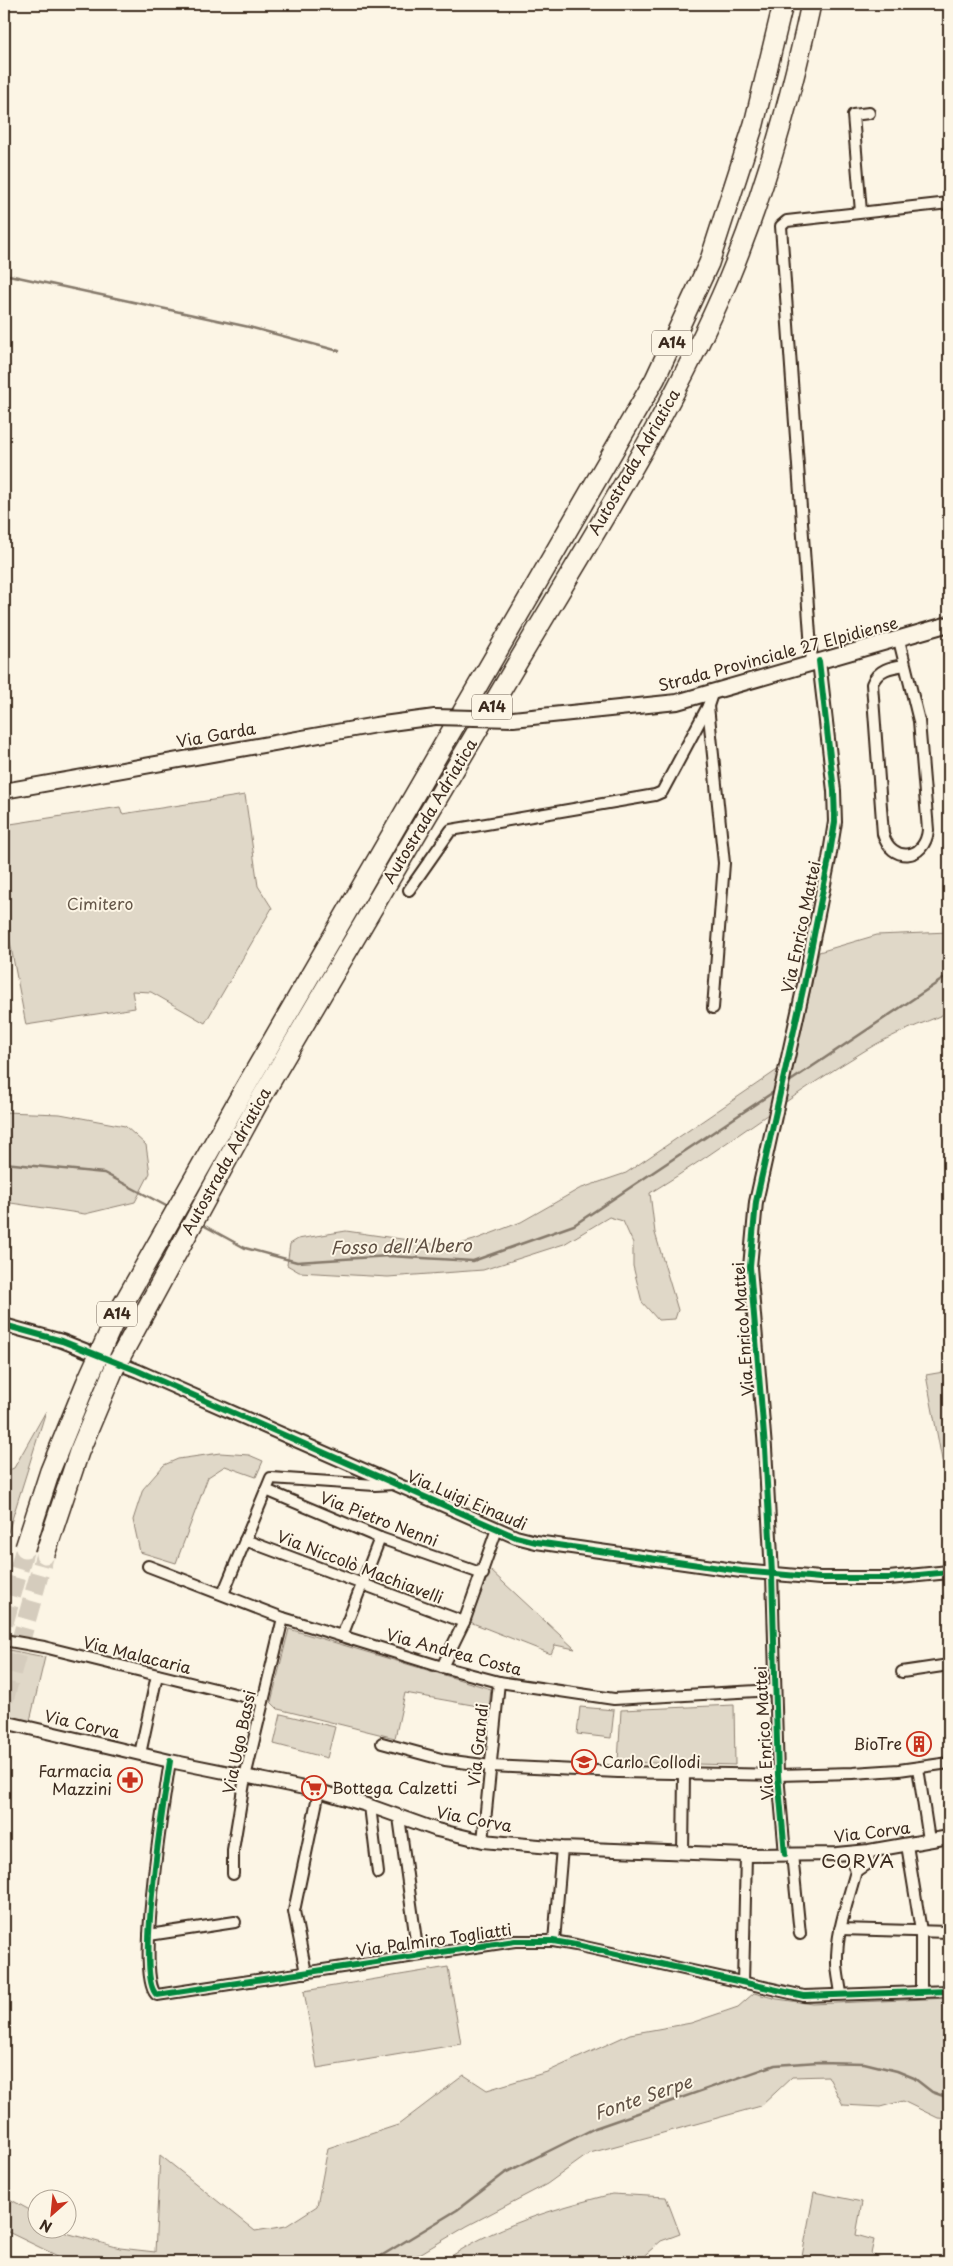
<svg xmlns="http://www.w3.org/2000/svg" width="953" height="2266" font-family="'Playpen Sans',sans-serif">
<rect width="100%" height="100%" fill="#fcf5e5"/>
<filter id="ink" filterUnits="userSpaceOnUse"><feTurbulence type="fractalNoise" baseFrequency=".02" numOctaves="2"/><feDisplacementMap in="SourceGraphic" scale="10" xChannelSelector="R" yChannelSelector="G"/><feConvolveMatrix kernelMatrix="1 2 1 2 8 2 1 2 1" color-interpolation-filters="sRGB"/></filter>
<g filter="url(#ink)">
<!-- green -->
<g fill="#e0d8c8" stroke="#8e8173">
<path d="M245,795L258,886L272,908L205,1023L151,992L132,991L135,1008L26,1025L6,921H4V825L120,807L122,814Z"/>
<path d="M949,932V1012C922,1024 892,1034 866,1050C792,1094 724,1148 650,1193L655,1233L678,1310L675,1319L658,1320L642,1302L633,1266V1243L623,1221L609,1217L564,1244L483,1270L388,1277L299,1272L287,1265L290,1244L298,1239L346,1231L429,1243L446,1248L474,1240L521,1222L579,1189L626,1173L795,1058L819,952L877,935Z"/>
<path d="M4,1112L60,1114L125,1126L146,1145L150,1173L135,1202L85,1214L4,1202Z"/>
<path d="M949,1371V1497L926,1375Z"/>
<path d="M46,1411L4,1545V1472L14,1468Z"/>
<path d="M220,1453L249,1455L263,1461L256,1477L225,1466L208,1477L176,1563L140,1552L133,1520L143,1489L164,1465L178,1459Z"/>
<path d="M490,1570L575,1649L555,1645L551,1654L470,1622Z"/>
<path d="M289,1629L491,1689L489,1708L405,1693L395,1738L278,1709L271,1702Z"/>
<path d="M4,1649L45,1657L30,1721L4,1715Z"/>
<path d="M734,1705L735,1765L618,1762L621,1710Z"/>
<path d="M580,1707L614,1710L611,1738L577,1734Z"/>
<path d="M281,1714L335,1727L327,1758L274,1744Z"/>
<path d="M448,1967L461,2044L317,2068L304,1991Z"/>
<path d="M754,1993L777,1999L813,2004L949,1998V2119L938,2118L903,2101L880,2107L843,2105L828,2076L792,2077L761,2106L590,2153L547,2184L467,2226L406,2262H70L4,2230V2196L37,2214L38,2228L59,2229L66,2233L120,2248L155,2252L160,2155L255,2231L286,2226L317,2206L328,2148L398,2125L464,2075L487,2090L547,2072L630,2034L691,2023L738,2007Z"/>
<path d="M814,2192L862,2202L856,2235L874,2240L871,2254L887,2262H801Z"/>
<path d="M612,2194L666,2197L680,2234L661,2241L639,2260L631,2262H443C492,2226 554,2209 612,2194Z"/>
</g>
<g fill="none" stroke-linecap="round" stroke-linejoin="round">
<!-- stream -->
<g stroke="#85796b" stroke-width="2.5">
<path d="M4,274L249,327L339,351"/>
<path d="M786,1084L949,975"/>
<path d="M4,1163L104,1173L170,1208"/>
<path d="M201,1224L245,1248L297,1262L389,1256L473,1261L574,1225L775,1091"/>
<path d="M371,2262L457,2210L505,2173L595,2128L775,2065L818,2062L864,2063L897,2071L914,2078L932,2092L949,2098"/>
</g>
<!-- motorway-tunnel -->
<g stroke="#d5ccbd" stroke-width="19" stroke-dasharray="19 9" stroke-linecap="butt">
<path d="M4,1623L25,1548"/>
<path d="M4,1700L45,1554"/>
</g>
<defs>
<g id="minor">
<path d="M861,212L853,115L869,113"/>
<path d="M899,640L919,721L928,830C925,861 891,863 883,834L872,684C878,669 891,667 905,665"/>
<path d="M812,663L781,226L787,221L949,203"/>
<path d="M708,706L724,863L713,1008"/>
<path d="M409,890L451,830L655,795L662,792L708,706L712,694"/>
<path d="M266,1490L380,1538L483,1574"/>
<path d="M245,1540L464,1622"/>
<path d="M148,1566L283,1618L442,1667L499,1682L614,1699L775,1690"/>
<path d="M772,1574L778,1775L785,1854"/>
<path d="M223,1594L271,1478L375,1485L394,1484"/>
<path d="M342,1636L380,1538"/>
<path d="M4,1640L44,1647L263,1701"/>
<path d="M442,1667L464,1622L497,1529"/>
<path d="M902,1672L949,1665"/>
<path d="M382,1743L445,1760L491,1766L618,1772L778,1775L853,1773L899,1770L949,1763"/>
<path d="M140,1754L157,1675"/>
<path d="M170,1761C165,1793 134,1980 157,1995L515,1941H553L576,1945L804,1996L949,1991"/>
<path d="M918,1768L929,1840"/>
<path d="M370,1806L378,1873"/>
<path d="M399,1817L418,1955"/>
<path d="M483,1841L499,1682"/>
<path d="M907,1845L921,1931V1991"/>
<path d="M683,1853L684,1774"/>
<path d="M849,1853L856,1871"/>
<path d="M792,1854L800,1934"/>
<path d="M856,1871L868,1863L869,1851"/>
<path d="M233,1874V1850L245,1777L283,1618"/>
<path d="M840,1929L949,1932"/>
<path d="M149,1935L235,1922"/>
<path d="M554,1941L562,1848"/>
<path d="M306,1973L294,1911L319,1791"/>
<path d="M743,1983L746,1855"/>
<path d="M841,1994C840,1984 837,1973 837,1963C836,1932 848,1901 856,1871"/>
</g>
<g id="tertiary">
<path d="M4,1325L62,1341L138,1371L516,1537L536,1542L741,1571L820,1578H889L949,1572"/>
<path d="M772,1574L765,1448L750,1267L756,1202L804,985L829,859L835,822L834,791L819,661"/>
<path d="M4,1722L170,1761L319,1791L370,1806L437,1830L483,1841L562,1848L746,1855L837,1854L869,1851L949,1837"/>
</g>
<g id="secondary">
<path d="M513,719L677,702L949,624"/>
<path d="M4,791L376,725L435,717"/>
</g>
<g id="motorway">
<path d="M241,1095L655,379L709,263L754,124L783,4"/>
<path d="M257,1105C343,958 430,811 516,665C591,538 672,413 729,278C766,189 791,97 811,4"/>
</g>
</defs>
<!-- minor casing -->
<use href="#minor" stroke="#3b2a1e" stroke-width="14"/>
<!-- tertiary casing -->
<use href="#tertiary" stroke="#3b2a1e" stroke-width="16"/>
<!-- secondary casing -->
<use href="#secondary" stroke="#3b2a1e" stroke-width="18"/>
<!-- motorway casing -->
<use href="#motorway" stroke="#3b2a1e" stroke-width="22"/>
<!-- minor -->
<use href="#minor" stroke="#fcf5e5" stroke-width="10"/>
<!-- tertiary -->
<use href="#tertiary" stroke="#fcf5e5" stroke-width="12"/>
<!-- secondary -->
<use href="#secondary" stroke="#fcf5e5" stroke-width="14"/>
<!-- motorway -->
<use href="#motorway" stroke="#fcf5e5" stroke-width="19"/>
<defs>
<path id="secondary-bridge" d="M435,717L513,719"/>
<g id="motorway-bridge">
<path d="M25,1548L50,1471L86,1383L117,1315L241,1095"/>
<path d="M45,1554L79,1452L114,1369L257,1105"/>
</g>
</defs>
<!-- secondary-bridge casing -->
<use href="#secondary-bridge" stroke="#3b2a1e" stroke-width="18" stroke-linecap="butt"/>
<!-- motorway-bridge casing -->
<use href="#motorway-bridge" stroke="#3b2a1e" stroke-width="22" stroke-linecap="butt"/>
<!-- secondary-bridge -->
<use href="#secondary-bridge" stroke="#fcf5e5" stroke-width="14"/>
<!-- motorway-bridge -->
<use href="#motorway-bridge" stroke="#fcf5e5" stroke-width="19"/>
<defs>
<g id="cycleway">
<path d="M4,1325L62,1341L138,1371L516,1537L536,1542L741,1571L820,1578H889L949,1572"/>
<path d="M170,1761C165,1793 134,1980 157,1995L515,1941H553L576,1945L804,1996L949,1991"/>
<path d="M785,1854L778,1775L772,1574L765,1448L750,1267L756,1202L804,985L829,859L835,822L834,791L819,661"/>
</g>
</defs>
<!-- cycleway casing -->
<use href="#cycleway" stroke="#fcf5e5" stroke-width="9"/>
<!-- cycleway -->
<use href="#cycleway" stroke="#00873e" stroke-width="6"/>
</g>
</g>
<!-- icons -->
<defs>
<symbol id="building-ring" viewBox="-11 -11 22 22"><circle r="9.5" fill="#fcf5e5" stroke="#c8321e" stroke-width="1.5"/><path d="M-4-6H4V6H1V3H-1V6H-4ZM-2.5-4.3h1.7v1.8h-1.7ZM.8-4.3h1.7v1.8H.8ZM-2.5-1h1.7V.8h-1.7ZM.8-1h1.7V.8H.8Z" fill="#c8321e"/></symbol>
<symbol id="school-ring" viewBox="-11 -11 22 22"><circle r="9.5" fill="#fcf5e5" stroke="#c8321e" stroke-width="1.5"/><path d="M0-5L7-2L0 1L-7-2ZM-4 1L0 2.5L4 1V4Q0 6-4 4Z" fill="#c8321e"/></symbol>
<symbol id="pharmacy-ring" viewBox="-11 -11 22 22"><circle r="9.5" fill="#fcf5e5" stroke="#c8321e" stroke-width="1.5"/><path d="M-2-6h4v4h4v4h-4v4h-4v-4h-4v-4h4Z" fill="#c8321e"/></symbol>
<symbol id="supermarket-ring" viewBox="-11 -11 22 22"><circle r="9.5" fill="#fcf5e5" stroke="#c8321e" stroke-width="1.5"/><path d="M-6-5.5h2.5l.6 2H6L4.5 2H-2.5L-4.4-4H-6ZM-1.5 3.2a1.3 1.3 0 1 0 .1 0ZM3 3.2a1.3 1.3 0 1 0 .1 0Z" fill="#c8321e"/></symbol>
</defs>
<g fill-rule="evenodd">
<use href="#building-ring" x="905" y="1730" width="28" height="28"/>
<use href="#school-ring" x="570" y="1748" width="28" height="28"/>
<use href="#pharmacy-ring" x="116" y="1766" width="28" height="28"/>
<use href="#supermarket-ring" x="300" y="1774" width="28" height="28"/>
</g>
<g text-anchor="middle" stroke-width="4" stroke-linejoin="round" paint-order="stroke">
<!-- shield labels -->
<g fill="#fcf5e5" stroke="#75675a" stroke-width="1">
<rect x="652" y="330.5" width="40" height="25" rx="4"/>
<rect x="472" y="694.5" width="40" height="25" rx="4"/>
<rect x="97" y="1301.5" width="40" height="25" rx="4"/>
</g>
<g font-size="15" font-weight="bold" fill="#3b2a1e">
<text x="672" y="348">A14</text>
<text x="492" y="712">A14</text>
<text x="117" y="1319">A14</text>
</g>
<!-- street labels -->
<g font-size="16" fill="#3b2a1e" stroke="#fcf5e5">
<text transform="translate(634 462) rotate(-60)" y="6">Autostrada Adriatica</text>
<text transform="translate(778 654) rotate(-15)" y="6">Strada Provinciale 27 Elpidiense</text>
<text transform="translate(216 735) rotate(-10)" y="6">Via Garda</text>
<text transform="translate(430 811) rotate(-59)" y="6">Autostrada Adriatica</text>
<text transform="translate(801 927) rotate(-78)" y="6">Via Enrico Mattei</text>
<text transform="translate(226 1161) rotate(-61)" y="6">Autostrada Adriatica</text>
<text transform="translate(743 1329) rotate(-94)" y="6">Via Enrico Mattei</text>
<text transform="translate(467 1500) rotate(23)" y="6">Via Luigi Einaudi</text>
<text transform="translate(379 1519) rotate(21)" y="6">Via Pietro Nenni</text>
<text transform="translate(360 1567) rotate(21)" y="6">Via Niccolò Machiavelli</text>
<text transform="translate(454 1652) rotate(15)" y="6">Via Andrea Costa</text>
<text transform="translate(137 1655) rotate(14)" y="6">Via Malacaria</text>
<text transform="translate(82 1724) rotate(13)" y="6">Via Corva</text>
<text transform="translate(764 1733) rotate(-93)" y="6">Via Enrico Mattei</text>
<text transform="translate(239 1742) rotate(-78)" y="6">Via Ugo Bassi</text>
<text transform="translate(478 1745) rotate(-84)" y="6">Via Grandi</text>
<text transform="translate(474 1819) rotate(11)" y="6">Via Corva</text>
<text transform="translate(872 1832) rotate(-7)" y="6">Via Corva</text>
<text transform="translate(434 1940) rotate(-8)" y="6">Via Palmiro Togliatti</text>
</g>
<!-- park labels -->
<g font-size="16" fill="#645648" stroke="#fcf5e5">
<text x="100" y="910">Cimitero</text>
</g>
<!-- poi labels -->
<g font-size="16" fill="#3b2a1e" stroke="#fcf5e5" text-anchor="end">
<text x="902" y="1750">BioTre</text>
<text x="602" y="1768" text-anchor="start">Carlo Collodi</text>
<text x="112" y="1777">Farmacia<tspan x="112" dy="18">Mazzini</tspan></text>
<text x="332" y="1794" text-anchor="start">Bottega Calzetti</text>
</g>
<!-- water labels -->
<g font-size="18" font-style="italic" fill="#605144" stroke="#fcf5e5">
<text transform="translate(401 1247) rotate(-1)" y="6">Fosso dell'Albero</text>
<text transform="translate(643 2098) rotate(-19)" y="6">Fonte Serpe</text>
</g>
<!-- quarter labels -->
<g font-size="19" letter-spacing="1" fill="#3b2a1e" stroke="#fcf5e5">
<text x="858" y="1868">CORVA</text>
</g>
</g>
<!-- margin -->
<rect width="953" height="2266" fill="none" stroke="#fcf5e5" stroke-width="20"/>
<rect x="10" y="10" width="933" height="2246" fill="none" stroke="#3b2a1e" stroke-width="2" filter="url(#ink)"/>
<!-- north arrow -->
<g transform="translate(52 2214) rotate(207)"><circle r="24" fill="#fcf5e5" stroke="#afa495"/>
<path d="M0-4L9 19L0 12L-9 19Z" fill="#c8321e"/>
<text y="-8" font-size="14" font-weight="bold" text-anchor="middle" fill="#3b2a1e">N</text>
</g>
</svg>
